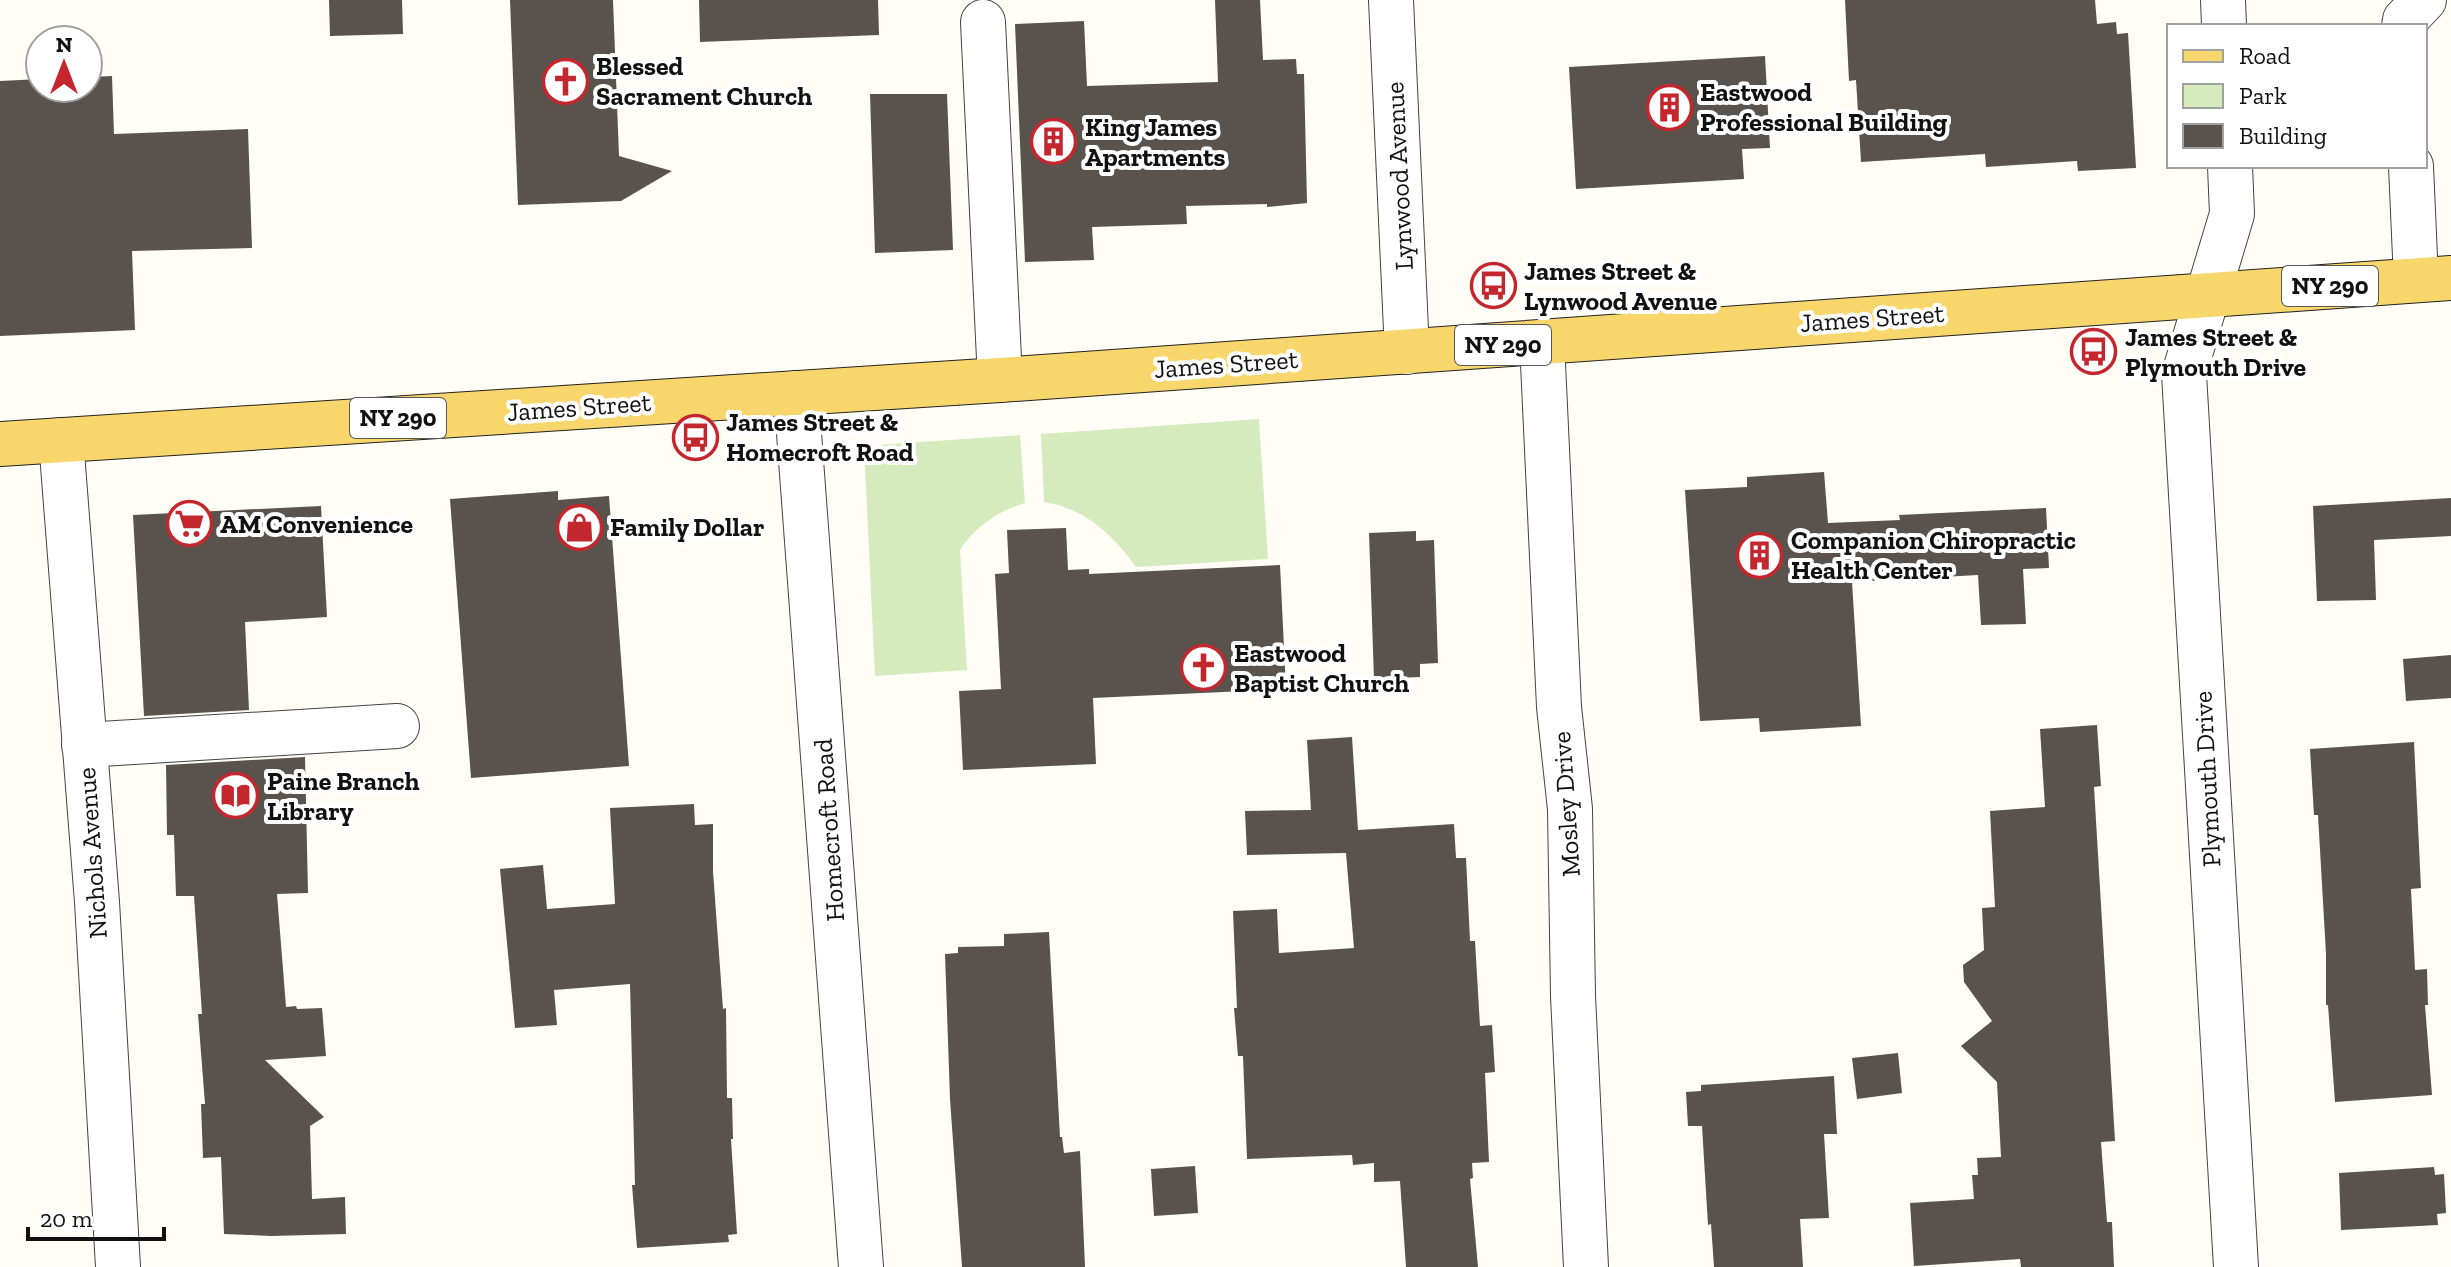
<svg xmlns="http://www.w3.org/2000/svg" width="2451" height="1267" font-family="'Zilla Slab',serif">
<rect width="100%" height="100%" fill="#fffdf5"/>
<!-- green -->
<g fill="#d5ebbd">
<path d="M1259,419L1268,559L1136,567C1112,534 1086,509 1044,502L1041,434Z"/>
<path d="M1020,435L1025,503C1000,510 974,527 960,550L967,670L875,676L864,446Z"/>
</g>
<!-- building -->
<g fill="#5a524d">
<path d="M329,0H402L403,34L330,36Z"/>
<path d="M510,0H613L619,156L672,171L621,201L518,205Z"/>
<path d="M699,0H878L879,35L700,42Z"/>
<path d="M1215,0H1260L1263,60L1296,59L1297,74H1304L1307,203L1267,207V204L1186,206L1187,224L1092,227L1094,260L1025,262L1015,24L1084,21L1087,86L1218,82Z"/>
<path d="M1845,0H2095L2097,24L2116,22L2117,34L2128,33L2136,168L2078,171L2077,161L1986,167L1985,154L1861,162L1856,80L1849,81Z"/>
<path d="M1765,56L1770,148L1742,149L1744,179L1576,189L1569,67Z"/>
<path d="M112,76L114,134L248,129L252,248L132,251L135,330L0,336V81L40,79V88H88V77Z"/>
<path d="M870,94H947L953,250L875,253Z"/>
<path d="M1824,472L1828,523L1900,520L1899,515L2046,508L2049,568L2023,569L2026,624L1981,625L1978,575L1852,582L1861,726L1760,732L1759,718L1700,721L1685,490L1747,487V477Z"/>
<path d="M558,491V500L609,496L629,766L471,778L450,499Z"/>
<path d="M2451,498V536L2374,540L2376,600L2317,601L2313,506Z"/>
<path d="M321,506L327,617L245,622L249,710L144,716L133,515Z"/>
<path d="M1066,528L1068,570L1089,569V574L1280,565L1286,689L1093,698L1096,764L963,770L959,691L1001,689L995,574L1009,573L1007,530Z"/>
<path d="M1416,531V541L1434,540L1438,663L1420,664V677L1374,679L1369,533Z"/>
<path d="M2451,655V698L2406,701L2403,659Z"/>
<path d="M2097,725L2101,786L2094,787L2115,1141L2101,1142L2107,1222H2112L2114,1267H2021L2020,1259L1914,1266L1910,1203L1974,1199L1972,1175H1978L1977,1158L2001,1157L1997,1082L1961,1046L1992,1021L1964,982L1963,965L1984,950L1982,908L1995,907L1990,811L2045,807L2040,729Z"/>
<path d="M1352,737L1358,830L1454,824L1456,858H1466L1470,941H1475L1480,1026L1492,1025L1495,1072L1485,1073L1489,1162L1472,1163L1473,1178L1470,1179L1478,1267H1406L1400,1181L1374,1182V1163L1353,1165L1352,1155L1247,1159L1243,1056H1238L1234,1008H1237L1233,911L1277,909L1279,953L1354,948L1346,853L1247,855L1245,811L1311,810L1307,740Z"/>
<path d="M2414,742L2421,888L2411,889L2415,970L2427,969L2428,1005H2425L2432,1095L2335,1102L2328,1005H2326V954L2318,815H2314L2310,749Z"/>
<path d="M305,757L308,893L277,894L286,1007L296,1006L297,1009L322,1008L326,1056L265,1060L324,1117L310,1126L312,1199L345,1197L346,1234L271,1236L224,1234L221,1157L203,1158L201,1104H205L198,1014H202L194,896H176L174,835H167L166,765Z"/>
<path d="M694,804L695,825L713,824V871L723,1009L726,1008L727,1098H732L733,1139H731L737,1234L728,1235L729,1242L637,1248L632,1185H635L630,984L554,990L557,1025L515,1028L500,869L543,865L547,909L615,904L610,808Z"/>
<path d="M1049,932L1060,1137H1062L1064,1153L1080,1151L1085,1267H962L950,1099L945,954L958,953V947L1004,946V934Z"/>
<path d="M1898,1053L1902,1093L1857,1099L1852,1058Z"/>
<path d="M1834,1076L1837,1134H1824L1829,1218L1800,1219L1803,1267H1714L1711,1224L1708,1225L1702,1126H1688L1686,1092L1701,1091V1085Z"/>
<path d="M1195,1166L1198,1213L1154,1216L1151,1169Z"/>
<path d="M2434,1167L2435,1175L2444,1174L2446,1213L2437,1214L2438,1225L2341,1230L2339,1173Z"/>
</g>
<g fill="none" stroke-linecap="round" stroke-linejoin="round">
<defs>
<g id="minor">
<path d="M1391,0L1407,352"/>
<path d="M2223,0L2224,26"/>
<path d="M983,22L1000,380"/>
<path d="M2404,26L2405,20L2424,0"/>
<path d="M2230,166L2232,214L2184,374L2236,1267"/>
<path d="M2411,166L2416,280"/>
<path d="M1542,342L1559,707L1570,809L1573,996L1586,1267"/>
<path d="M796,393L861,1267"/>
<path d="M61,440L97,902L118,1267"/>
<path d="M84,745L397,726"/>
</g>
<path id="major" d="M0,444L1000,380L2451,278"/>
</defs>
<!-- minor casing -->
<use href="#minor" stroke="#444" stroke-width="46"/>
<!-- major casing -->
<use href="#major" stroke="#222" stroke-width="46"/>
<!-- minor -->
<use href="#minor" stroke="#fff" stroke-width="44"/>
<!-- major -->
<use href="#major" stroke="#f9d66b" stroke-width="44"/>
</g>
<!-- icons -->
<defs>
<symbol id="church-ring" viewBox="-11 -11 22 22"><circle r="9.5" fill="#fff" stroke="#c4262e" stroke-width="1.5"/><path d="M-1.2-6h2.4v3.5h3.3v2.4h-3.3V6h-2.4V-.1h-3.3v-2.4h3.3Z" fill="#c4262e"/></symbol>
<symbol id="building-ring" viewBox="-11 -11 22 22"><circle r="9.5" fill="#fff" stroke="#c4262e" stroke-width="1.5"/><path d="M-4-6H4V6H1V3H-1V6H-4ZM-2.5-4.3h1.7v1.8h-1.7ZM.8-4.3h1.7v1.8H.8ZM-2.5-1h1.7V.8h-1.7ZM.8-1h1.7V.8H.8Z" fill="#c4262e"/></symbol>
<symbol id="bus-ring" viewBox="-11 -11 22 22"><circle r="9.5" fill="#fff" stroke="#c4262e" stroke-width="1.5"/><path d="M-5-6H5V4H4V6H2V4H-2V6H-4V4H-5ZM-3.5-4V0h7V-4ZM-3.5 1.2v1.5H-2V1.2ZM2 1.2v1.5H3.5V1.2Z" fill="#c4262e"/></symbol>
<symbol id="supermarket-ring" viewBox="-11 -11 22 22"><circle r="9.5" fill="#fff" stroke="#c4262e" stroke-width="1.5"/><path d="M-6-5.5h2.5l.6 2H6L4.5 2H-2.5L-4.4-4H-6ZM-1.5 3.2a1.3 1.3 0 1 0 .1 0ZM3 3.2a1.3 1.3 0 1 0 .1 0Z" fill="#c4262e"/></symbol>
<symbol id="shop-ring" viewBox="-11 -11 22 22"><circle r="9.5" fill="#fff" stroke="#c4262e" stroke-width="1.5"/><path d="M-5-2.5h2.3a2.7 3.5 0 0 1 5.4 0H5L5.5 6h-11ZM-1.5-2.5h3a1.5 2.3 0 0 0-3 0Z" fill="#c4262e"/></symbol>
<symbol id="library-ring" viewBox="-11 -11 22 22"><circle r="9.5" fill="#fff" stroke="#c4262e" stroke-width="1.5"/><path d="M-6-4Q-3-5.5-.7-3.5V5Q-3 3-6 4ZM6-4Q3-5.5 .7-3.5V5Q3 3 6 4Z" fill="#c4262e"/></symbol>
</defs>
<g fill-rule="evenodd">
<use href="#church-ring" x="540" y="56" width="51" height="51"/>
<use href="#building-ring" x="1644" y="82" width="51" height="51"/>
<use href="#building-ring" x="1028" y="116" width="51" height="51"/>
<use href="#bus-ring" x="1468" y="260" width="51" height="51"/>
<use href="#bus-ring" x="2068" y="326" width="51" height="51"/>
<use href="#bus-ring" x="670" y="412" width="51" height="51"/>
<use href="#supermarket-ring" x="164" y="498" width="51" height="51"/>
<use href="#shop-ring" x="554" y="502" width="51" height="51"/>
<use href="#building-ring" x="1734" y="530" width="51" height="51"/>
<use href="#church-ring" x="1178" y="642" width="51" height="51"/>
<use href="#library-ring" x="210" y="770" width="51" height="51"/>
</g>
<g text-anchor="middle" stroke-width="8" stroke-linejoin="round" paint-order="stroke">
<!-- shield labels -->
<g fill="#fff" stroke="#585858" stroke-width="2">
<rect x="2282" y="266" width="96" height="40" rx="6"/>
<rect x="1455" y="325" width="96" height="40" rx="6"/>
<rect x="350" y="398" width="96" height="40" rx="6"/>
</g>
<g font-size="24" font-weight="bold" fill="#111">
<text x="2330" y="294">NY 290</text>
<text x="1503" y="353">NY 290</text>
<text x="398" y="426">NY 290</text>
</g>
<!-- poi labels -->
<g font-size="26" font-weight="bold" fill="#111" stroke="#fff" text-anchor="start">
<text x="596" y="75">Blessed<tspan x="596" dy="30">Sacrament Church</tspan></text>
<text x="1700" y="101">Eastwood<tspan x="1700" dy="30">Professional Building</tspan></text>
<text x="1085" y="136">King James<tspan x="1085" dy="30">Apartments</tspan></text>
<text x="1524" y="280">James Street &amp;<tspan x="1524" dy="30">Lynwood Avenue</tspan></text>
<text x="2125" y="346">James Street &amp;<tspan x="2125" dy="30">Plymouth Drive</tspan></text>
<text x="726" y="431">James Street &amp;<tspan x="726" dy="30">Homecroft Road</tspan></text>
<text x="220" y="533">AM Convenience</text>
<text x="610" y="536">Family Dollar</text>
<text x="1791" y="549">Companion Chiropractic<tspan x="1791" dy="30">Health Center</tspan></text>
<text x="1234" y="662">Eastwood<tspan x="1234" dy="30">Baptist Church</tspan></text>
<text x="267" y="790">Paine Branch<tspan x="267" dy="30">Library</tspan></text>
</g>
<!-- street labels -->
<g font-size="26" fill="#111" stroke="#fff">
<text transform="translate(1399 176) rotate(-93)" y="9">Lynwood Avenue</text>
<text transform="translate(1872 318) rotate(-4)" y="9">James Street</text>
<text transform="translate(1226 364) rotate(-4)" y="9">James Street</text>
<text transform="translate(579 407) rotate(-4)" y="9">James Street</text>
<text transform="translate(2207 779) rotate(-93)" y="9">Plymouth Drive</text>
<text transform="translate(1566 804) rotate(-94)" y="9">Mosley Drive</text>
<text transform="translate(829 830) rotate(-94)" y="9">Homecroft Road</text>
<text transform="translate(92 853) rotate(-94)" y="9">Nichols Avenue</text>
</g>
</g>
<!-- legend -->
<rect x="2167" y="24" width="260" height="144" fill="#ffffff" stroke="#a0a0a0" stroke-width="2"/>
<rect x="2183" y="50" width="40" height="12" fill="#f9d66b" stroke="#a0a0a0" stroke-width="2"/>
<text x="2239" y="64" font-size="24" fill="#111111">Road</text>
<rect x="2183" y="84" width="40" height="24" fill="#d5ebbd" stroke="#a0a0a0" stroke-width="2"/>
<text x="2239" y="104" font-size="24" fill="#111111">Park</text>
<rect x="2183" y="124" width="40" height="24" fill="#5a524d" stroke="#a0a0a0" stroke-width="2"/>
<text x="2239" y="144" font-size="24" fill="#111111">Building</text>
<!-- north arrow -->
<g transform="translate(64 64)"><circle r="38" fill="#ffffff" stroke="#a0a0a0" stroke-width="2"/>
<path d="M0-6L14 30L0 20L-14 30Z" fill="#c4262e"/>
<text y="-12" font-size="22" font-weight="bold" text-anchor="middle" fill="#111111">N</text>
</g>
<!-- scale -->
<path d="M28 1227v12h136v-12" fill="none" stroke="#111111" stroke-width="4"/>
<text x="40" y="1227" font-size="24" fill="#111111" stroke="#ffffff" stroke-width="6" paint-order="stroke">20 m</text>
</svg>
